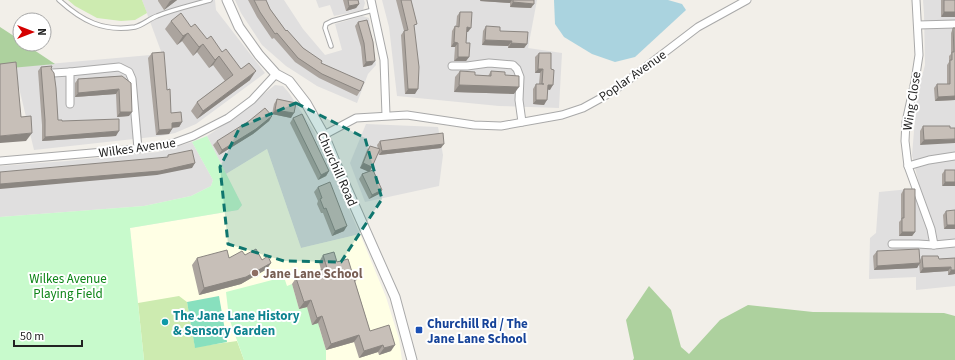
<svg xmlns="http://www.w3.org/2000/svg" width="955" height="360" font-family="'Source Sans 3',sans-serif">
<rect width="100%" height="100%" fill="#f2efe9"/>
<!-- residential -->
<g fill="#e0dfdf">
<path d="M142,0H215L216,10L265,73L196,124L175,133L161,136L34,150L14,67L162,54Z"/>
<path d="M235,0H284L303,29L325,55L342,50L335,24L362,16L369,18L376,65L368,74L357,103L317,86L286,66L262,45L241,13Z"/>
<path d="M316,0H364L365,3L363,10L334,16L330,5L319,8Z"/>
<path d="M382,0H537L528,48L562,53L559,108L499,106L397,96L389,27Z"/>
<path d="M923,0H955V286L916,290V277L869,279L870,238L876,233L879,192L920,188L912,155L917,95L925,65L924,14Z"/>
<path d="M275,85L283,86L289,93L314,131L360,234L301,248L267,149L226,174L207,136L231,120Z"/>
<path d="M366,124L438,127L443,155L439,186L365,202L350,163Z"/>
<path d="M192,142L213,180L211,186L191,196L144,206L0,217V166L67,161L158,152Z"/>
</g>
<!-- education -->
<path fill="#ffffe5" d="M267,149L301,248L360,234L386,297L399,339L402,360H144L130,228L238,210L242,205L226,174Z"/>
<!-- grass -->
<g fill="#cdebb0">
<path d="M68,0H142L147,13L135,20L121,21L97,18L75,6Z"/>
<path d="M179,296L187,302L195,347L237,341L244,360H144L138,303Z"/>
</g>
<!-- forest -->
<g fill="#add19e">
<path d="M0,27L20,40V44H25L55,64L0,69Z"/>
<path d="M649,286L671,310L681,347L689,354L720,320L748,305L813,312L944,313L955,316V360H633L634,358L626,320Z"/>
</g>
<!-- park -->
<g fill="#c8facc">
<path d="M207,136L242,205L238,210L130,228L144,360H0V217L144,206L191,196L211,186L213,180L192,142Z"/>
<path d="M276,279L285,280L287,286L292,284L299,309L307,307L322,322L319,327L326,350V360H244L229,318L226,292Z"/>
</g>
<!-- pitch -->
<path fill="#88e0be" d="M219,296L227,342L195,348L187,302Z"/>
<!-- water -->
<path fill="#aad3df" d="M554,0H668L682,4L686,10L635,57L615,62L592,54L564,37L555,24Z"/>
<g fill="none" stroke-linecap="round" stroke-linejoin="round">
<defs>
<g id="service">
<path d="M59,0C82,21 103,32 135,27C143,25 149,19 157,16C174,9 193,5 210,0"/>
<path d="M331,46L325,28L326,24L332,21L373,10"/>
</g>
<g id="minor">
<path d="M371,0L384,60L386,115"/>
<path d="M916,0L919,55L915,81L906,122L905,141L908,166L931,229L934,245L955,243"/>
<path d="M918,25L955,24"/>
<path d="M452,66H467L489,63L513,65L517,69L520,77L519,100L522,122"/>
<path d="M53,73L70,72"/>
<path d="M70,104V72L119,67L129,72L132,79L138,149"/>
<path d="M324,135L356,118L407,115L474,125L501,126L562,115L583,108L603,97L622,85L698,27L747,0"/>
<path d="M0,161L138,149L171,144L193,136L228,118L252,100L276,74"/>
<path d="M908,166L929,160L955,156"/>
<path d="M892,244H918L934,245"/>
</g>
<path id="tertiary" d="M227,0L239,27L259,55L276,74L289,81L306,103L324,135L336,164L395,297L412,360"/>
</defs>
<!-- service casing -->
<use href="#service" stroke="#a9a9a9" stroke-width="5.5"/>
<!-- minor casing -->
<use href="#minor" stroke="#a9a9a9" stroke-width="9"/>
<!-- tertiary casing -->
<use href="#tertiary" stroke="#a9a9a9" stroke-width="11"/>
<!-- service -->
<use href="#service" stroke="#fff" stroke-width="3.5"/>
<!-- minor -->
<use href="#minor" stroke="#fff" stroke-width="7"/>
<!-- tertiary -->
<use href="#tertiary" stroke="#fff" stroke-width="9"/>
</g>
<!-- wall -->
<g fill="#aba49e">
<path d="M158,0H177L164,10L158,1Z"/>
<path d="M248,0H266L270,9L286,31L303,48L321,63L360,91L357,96L319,78L295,62L274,38L272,39L257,17Z"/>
<path d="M343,0H358L359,4L356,8L346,11Z"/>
<path d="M396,0H411L414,28L415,94H405L401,35L404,31Z"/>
<path d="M480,0H534L531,8L510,7V3L480,1Z"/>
<path d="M941,0H955L941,17Z"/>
<path d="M460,12L468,32H467L466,43L469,57L466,61H454L455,47H451L452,31L455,26L456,27L457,16Z"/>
<path d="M171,21L191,27L222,52L250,80L197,119L191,111L197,102L225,81L213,65L209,68L197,52L193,56L182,41L177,45L165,29Z"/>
<path d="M358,22L372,65L363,67L361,47L355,26Z"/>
<path d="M486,26L500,31L527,44L524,48H508V46L482,45L483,31Z"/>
<path d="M953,28H955V100L935,101L934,88L937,84H947V65L949,62V56L951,54V33Z"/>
<path d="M152,53L167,90L171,113L182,122L179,127L172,128V129L169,134L156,135L148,58Z"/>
<path d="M539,53L550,90L548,89L544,105L533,104V89L536,84H539L540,73H535V57Z"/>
<path d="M41,67L51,69L58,120L62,121L116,136L42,141V125L38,71Z"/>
<path d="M460,71L475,75L488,76L491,71L505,75L514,94L454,92L455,77Z"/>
<path d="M122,76L129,116L117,117L116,94L75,97V83L78,79Z"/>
<path d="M277,99L291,118L272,114L274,104Z"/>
<path d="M272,116L269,121L253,134L219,155L213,145L217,141Z"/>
<path d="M293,118L329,171L326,176L318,180L290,123Z"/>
<path d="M923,126L950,128L920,145V131Z"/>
<path d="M380,141L441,148L379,155L378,153L372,167L370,171L379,194L369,199L359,179L362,174L369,171L360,168L367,150L370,146L378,149L377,145Z"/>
<path d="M945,170H955L942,186V174Z"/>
<path d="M318,187L344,231L332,236L323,213H321L317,204L318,201L314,192Z"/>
<path d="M904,189L915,232L912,236H899V222L901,220V194Z"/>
<path d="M946,211L955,229H944L943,215Z"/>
<path d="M877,251L920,260L922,256L939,259L955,258V274L948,275V271L920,273L919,264L917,268L874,270L873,256Z"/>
<path d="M245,255L267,269L241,284L199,295L192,265L197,258H229Z"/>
<path d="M323,255L337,262L352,272L358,278L355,282L370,331L391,351L379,355L378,352L359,358L354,342L326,350L318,323L312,325L307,307L299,309L292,284L296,278L321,270L319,262Z"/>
</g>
<!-- shaded-wall -->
<g fill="#8b8681">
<path d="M172,0H177L164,10L170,1Z"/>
<path d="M481,0H512L510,3L480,1Z"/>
<path d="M513,2L534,4L531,8L510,7Z"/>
<path d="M359,4L356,8L346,11L349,6Z"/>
<path d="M944,12H955V17H941Z"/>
<path d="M467,27L471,28L468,32H464Z"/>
<path d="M188,33L182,41L177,45L183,36Z"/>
<path d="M485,40L512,41L508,46L482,45Z"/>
<path d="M454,42L458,43L455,47H451Z"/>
<path d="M511,43L527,44L524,48H508Z"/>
<path d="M203,44L197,52L193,56L199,47Z"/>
<path d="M219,56L213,65L209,68L215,60Z"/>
<path d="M458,57H469L466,61H454Z"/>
<path d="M375,61L372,65L363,67L366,62Z"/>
<path d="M538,69H543L540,73H535Z"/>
<path d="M256,71L250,80L197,119L203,111Z"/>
<path d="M459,85L519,87L514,94L454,92Z"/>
<path d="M548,85H553L550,90L545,89Z"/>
<path d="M119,89L116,94L75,97L78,93Z"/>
<path d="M408,89H418L415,94H405Z"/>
<path d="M955,96V100L935,101L938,97Z"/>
<path d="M536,100H547L544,105L533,104Z"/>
<path d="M275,110L294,113L291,118L272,114Z"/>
<path d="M120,112H132L129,116L117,117Z"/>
<path d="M272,116L269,121L253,134L219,155L222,150Z"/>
<path d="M182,122L179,127L168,128L172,123Z"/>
<path d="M172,129L169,134L156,135L159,130Z"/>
<path d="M119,131L116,136L42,141L45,137Z"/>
<path d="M32,133L26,141L0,143V136Z"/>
<path d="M955,139V143L920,145L924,140Z"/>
<path d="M444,144L441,148L379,155L382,151Z"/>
<path d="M195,163L192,168L157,175L0,189V184Z"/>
<path d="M363,163L372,167L369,172L360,168Z"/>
<path d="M329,171L326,176L318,180L321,175Z"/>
<path d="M945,182H955V186H942Z"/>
<path d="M382,190L379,194L369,199L372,195Z"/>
<path d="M947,225H955V229H944Z"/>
<path d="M347,226L344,231L332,236L335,231Z"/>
<path d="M902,232H915L912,236H899Z"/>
<path d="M271,263L267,269L241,284L199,295L204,288Z"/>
<path d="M920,263L917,268L874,270L877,266Z"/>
<path d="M951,267L948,271L920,273L923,268Z"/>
<path d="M951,270H955V274L948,275Z"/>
<path d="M311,300L307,307L299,309L304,302Z"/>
<path d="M322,316L318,323L312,325L317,318Z"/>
<path d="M359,335L354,342L326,350L331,344Z"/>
<path d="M383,345L378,352L359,358L364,351Z"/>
<path d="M395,345L391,351L379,355L384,348Z"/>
</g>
<!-- building -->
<g fill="#c7bfb8" stroke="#8b8681">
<path d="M254,0H266L270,9L286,31L287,30L303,48L322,61L321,63L364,82L360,91L322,74L298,58L277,33L275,34L260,12Z"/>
<path d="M348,0H358L359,4L349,6Z"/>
<path d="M401,0H411L417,24L414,25L419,67L418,89H408L404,31L408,30Z"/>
<path d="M513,0H534V4L513,2Z"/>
<rect x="944" y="0" width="11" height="12"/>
<path d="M460,12H472L471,28L467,27L466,43H470L469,57H458V43L454,42L455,26L459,27Z"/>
<path d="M181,13L191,27L195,24L207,39L211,36L222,52L226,49L241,69L249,63L256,71L203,111L197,102L233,75L219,56L215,60L203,44L199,47L188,33L183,36L171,21Z"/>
<path d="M367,20L373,42L375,61L366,62L364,43L358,22Z"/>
<path d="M486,26L500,27V31L528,32L527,44L511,43L512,41L485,40Z"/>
<path d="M953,28H955V96L938,97L937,84H950V60H952V52H954Z"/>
<path d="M164,52L167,90L170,89L171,113L181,112L182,122L172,123V129L159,130L152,53Z"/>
<path d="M539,53H551V69L554,70L553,85H548L547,100H536V84H544H542L543,69H538Z"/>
<path d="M16,62L21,117L31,116L32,133L0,136V64Z"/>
<path d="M52,66L51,69L54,73L56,88L58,120H62V121L119,119V131L45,137V120L41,67Z"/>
<path d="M460,71L475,72V75L491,76V71L505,72V75L519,76V87L459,85Z"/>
<path d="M122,76L131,83L132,112H120L119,89L78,93V79Z"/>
<path d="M277,99L296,103L294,113L275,110Z"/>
<path d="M265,108L272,116L256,129L222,150L217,141L249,121Z"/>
<path d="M302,114L329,171L321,175L293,118Z"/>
<path d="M923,126H950V128H955V139L924,140Z"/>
<path d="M443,133L444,144L382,151L380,141Z"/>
<path d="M370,146L380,149L372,167L363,163Z"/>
<path d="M192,150L195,163L160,171L0,184V172L168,157V155Z"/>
<path d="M373,170L382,190L372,195L362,174Z"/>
<rect x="945" y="170" width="10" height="12"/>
<path d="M330,182L347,226L335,231L326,208L324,209L320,199L322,198L318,187Z"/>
<path d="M904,189H915V232H902V218H904Z"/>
<path d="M955,210V225H947L946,211Z"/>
<path d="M256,249L262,260L268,256L271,263L246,277L204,288L197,258L227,250L229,258L242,251L245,255Z"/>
<path d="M919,249L920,263L877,266V251Z"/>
<path d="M334,252L337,262L348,259L352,272L356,271L358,278L354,279L370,331L389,325L395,345L384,348L383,345L364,351L359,335L331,344L322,316L317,318L311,300L304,302L296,278L327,268L323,255Z"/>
<path d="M922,256H938L939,259L955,258V270H951V267L923,268Z"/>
</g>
<!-- marked area -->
<path fill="#0f766e" fill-opacity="0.2" stroke="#0f766e" stroke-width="3" stroke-dasharray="8 5" stroke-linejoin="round" d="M296,103L365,138L382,199L341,262L284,261L228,244L220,167L240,127Z"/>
<!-- markers -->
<circle fill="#8d6e63" stroke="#fff" stroke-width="1.5" cx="255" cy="273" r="4"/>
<circle fill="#0f9aa8" stroke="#fff" stroke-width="1.5" cx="165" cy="322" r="4"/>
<rect fill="#1a4fb4" stroke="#fff" stroke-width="1.5" x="415" y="326" width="8" height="8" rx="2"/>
<g text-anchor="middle" stroke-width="4" stroke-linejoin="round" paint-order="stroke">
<!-- street labels -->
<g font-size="13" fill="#222" stroke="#fff">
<text transform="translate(632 75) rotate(-35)" y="5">Poplar Avenue</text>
<text transform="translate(911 101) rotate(-81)" y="5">Wing Close</text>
<text transform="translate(137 147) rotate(-8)" y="5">Wilkes Avenue</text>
<text transform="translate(338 169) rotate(66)" y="5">Churchill Road</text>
</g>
<!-- education labels -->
<g font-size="13" font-weight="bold" fill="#785e54" stroke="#fff" text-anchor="start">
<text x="263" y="278">Jane Lane School</text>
</g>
<!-- park labels -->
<g font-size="13" fill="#0c8416" stroke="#fff">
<text x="68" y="283">Wilkes Avenue<tspan x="68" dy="15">Playing Field</tspan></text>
</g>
<!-- culture labels -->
<g font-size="13" font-weight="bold" fill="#0d838f" stroke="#fff" text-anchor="start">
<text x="173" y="320">The Jane Lane History<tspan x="173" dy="15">&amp; Sensory Garden</tspan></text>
</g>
<!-- transit labels -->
<g font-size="13" font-weight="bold" fill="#164399" stroke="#fff" text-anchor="start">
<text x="427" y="328">Churchill Rd / The<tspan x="427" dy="15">Jane Lane School</tspan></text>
</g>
</g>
<!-- north arrow -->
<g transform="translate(32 32) rotate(90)"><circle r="19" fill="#ffffff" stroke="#a7a7a7"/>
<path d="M0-3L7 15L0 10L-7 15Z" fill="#d40000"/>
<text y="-6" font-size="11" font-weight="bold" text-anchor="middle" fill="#222222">N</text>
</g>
<!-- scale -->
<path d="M14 340v6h68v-6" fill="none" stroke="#222222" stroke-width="2"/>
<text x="20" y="340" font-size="12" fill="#222222" stroke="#ffffff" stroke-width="3" paint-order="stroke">50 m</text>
</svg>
